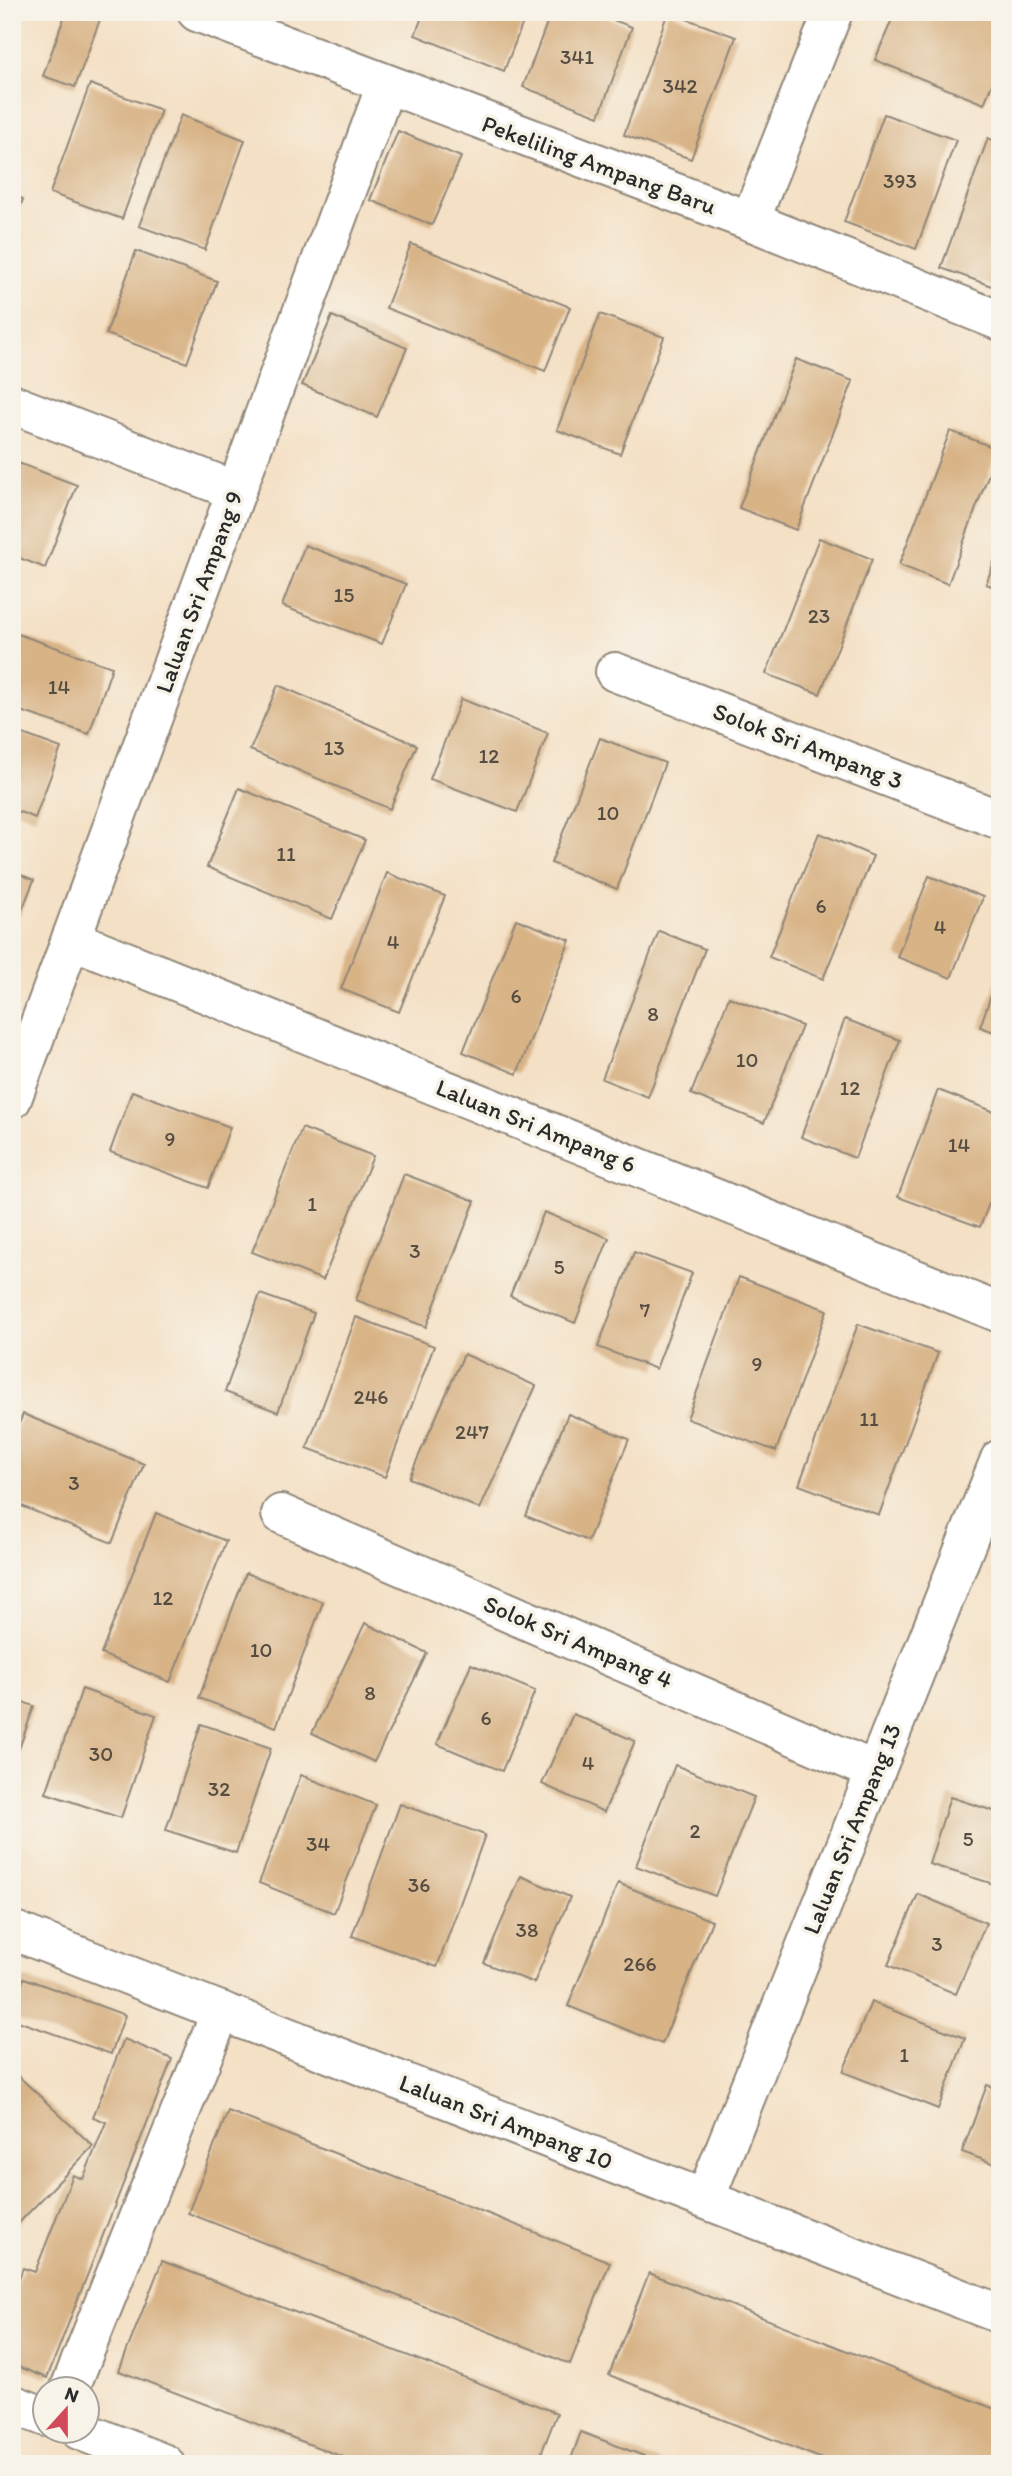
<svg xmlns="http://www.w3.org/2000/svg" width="1012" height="2476" font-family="Itim,sans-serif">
<rect width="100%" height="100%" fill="#f7f3e8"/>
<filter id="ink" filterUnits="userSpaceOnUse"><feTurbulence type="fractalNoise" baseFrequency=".0143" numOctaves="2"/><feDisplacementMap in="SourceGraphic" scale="14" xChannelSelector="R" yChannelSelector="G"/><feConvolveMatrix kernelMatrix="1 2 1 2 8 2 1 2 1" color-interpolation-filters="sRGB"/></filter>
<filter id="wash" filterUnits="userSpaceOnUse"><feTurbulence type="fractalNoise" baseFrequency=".00686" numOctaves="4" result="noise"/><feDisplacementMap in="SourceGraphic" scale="28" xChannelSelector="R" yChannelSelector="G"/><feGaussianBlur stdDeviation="1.57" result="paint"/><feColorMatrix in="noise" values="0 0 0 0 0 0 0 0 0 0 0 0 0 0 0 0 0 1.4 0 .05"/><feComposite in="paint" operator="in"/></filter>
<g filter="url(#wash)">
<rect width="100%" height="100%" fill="#f4e0c5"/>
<g id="blocks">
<!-- building -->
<g fill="#d8b386">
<path d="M66,12H95L102,14L75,87L43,76Z"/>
<path d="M424,12H527L504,71L415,35Z"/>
<path d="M551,12H592L632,27L599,116L523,87Z"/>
<path d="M668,12L736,37L691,159L624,135Z"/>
<path d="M895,12H1000V64L984,104L875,60Z"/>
<path d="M90,84L161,110L122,219L50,193Z"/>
<path d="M884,114L956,140L916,249L844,222Z"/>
<path d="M181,115L245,140L205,250L139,226Z"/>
<path d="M398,131L461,157L432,225L370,200Z"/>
<path d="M988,138L1000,143V289L941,268Z"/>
<path d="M12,195L23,199L13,227H12Z"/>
<path d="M411,244L570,307L545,371L386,308Z"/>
<path d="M136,251L217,281L187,363L106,334Z"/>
<path d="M600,314L664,337L620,454L557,430Z"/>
<path d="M332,316L407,348L377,417L302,385Z"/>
<path d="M796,359L853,381L796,530L739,508Z"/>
<path d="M950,431L998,449L948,584L899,565Z"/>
<path d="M13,461L77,485L45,568L12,555Z"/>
<path d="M819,538L872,559L820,694L766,674Z"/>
<path d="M305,545L406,584L382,644L282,606Z"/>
<path d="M999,549H1000V589L986,584Z"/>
<path d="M12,632L112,667L89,734L12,708Z"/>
<path d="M278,685L417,745L390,809L250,750Z"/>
<path d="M461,699L548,733L517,812L430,779Z"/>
<path d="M12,730L61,748L35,818L12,809Z"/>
<path d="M600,738L665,763L617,889L551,863Z"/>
<path d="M239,788L365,840L332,919L207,867Z"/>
<path d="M819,833L873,856L823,979L769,957Z"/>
<path d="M12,871L34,880L12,935Z"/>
<path d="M387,873L445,896L399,1012L341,989Z"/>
<path d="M929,876L983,897L951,978L897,957Z"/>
<path d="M516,919L570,940L517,1074L463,1052Z"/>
<path d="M659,931L705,949L648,1097L602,1079Z"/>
<path d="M999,972H1000V1034L980,1027Z"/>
<path d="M729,997L802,1026L764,1123L691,1094Z"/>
<path d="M845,1019L900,1040L855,1158L801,1137Z"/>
<path d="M938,1090L1000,1114V1175L980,1227L898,1197Z"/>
<path d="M132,1091L230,1127L208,1188L110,1152Z"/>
<path d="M302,1128L373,1156L323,1280L252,1252Z"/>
<path d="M404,1174L475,1201L426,1327L356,1300Z"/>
<path d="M544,1212L609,1238L575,1323L510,1296Z"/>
<path d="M634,1252L692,1273L656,1369L598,1347Z"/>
<path d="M739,1277L827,1310L776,1451L687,1419Z"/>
<path d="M260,1294L314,1313L278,1412L225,1392Z"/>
<path d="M356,1317L434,1346L385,1477L307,1448Z"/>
<path d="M858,1324L938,1353L879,1515L799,1485Z"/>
<path d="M464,1354L536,1386L480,1509L409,1478Z"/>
<path d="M23,1414L144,1464L112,1543L12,1502V1440Z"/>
<path d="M568,1414L629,1439L588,1541L526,1516Z"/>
<path d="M156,1513L226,1541L170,1682L101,1654Z"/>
<path d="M246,1573L323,1602L276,1727L199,1698Z"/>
<path d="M365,1623L427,1653L374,1762L312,1733Z"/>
<path d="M471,1664L535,1691L502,1771L437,1744Z"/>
<path d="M82,1689L156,1715L121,1818L46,1793Z"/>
<path d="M12,1698L34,1706L13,1766H12Z"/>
<path d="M573,1714L635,1741L604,1812L542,1784Z"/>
<path d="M201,1724L271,1748L236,1853L166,1830Z"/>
<path d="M675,1765L754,1797L715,1896L636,1866Z"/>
<path d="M301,1775L376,1805L334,1913L259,1883Z"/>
<path d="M950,1797L1000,1813V1886L929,1864Z"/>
<path d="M400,1804L485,1835L437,1967L352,1936Z"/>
<path d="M521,1876L570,1897L534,1983L484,1963Z"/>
<path d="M618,1883L712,1921L662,2044L568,2006Z"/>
<path d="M918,1894L986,1923L956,1994L888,1965Z"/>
<path d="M24,1978L125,2015L111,2054L12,2019V2011Z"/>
<path d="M871,2002L965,2038L938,2109L843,2072Z"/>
<path d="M124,2039L172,2059L47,2378L12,2364V2296L23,2268L35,2272L73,2175L83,2179L106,2122L93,2117Z"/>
<path d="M12,2070L93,2146L12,2230Z"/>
<path d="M987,2085L1000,2090V2166L962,2152Z"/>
<path d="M228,2111L610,2262L570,2364L188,2213Z"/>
<path d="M162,2261L557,2413L537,2464H361L119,2371Z"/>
<path d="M649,2273L1000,2411V2464H835L609,2375Z"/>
<path d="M581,2432L665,2464H569Z"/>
</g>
</g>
</g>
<g filter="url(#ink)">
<use href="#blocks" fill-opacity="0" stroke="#908678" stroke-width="2"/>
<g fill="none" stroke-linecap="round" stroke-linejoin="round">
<defs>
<g id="minor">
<path d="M197,12L750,221L1000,321"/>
<path d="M750,221L833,12"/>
<path d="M12,404L236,491"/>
<path d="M615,672L1000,820"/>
<path d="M71,939L1000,1313"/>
<path d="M12,1099L386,85"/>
<path d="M281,1514L875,1771"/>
<path d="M12,1930L1000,2314"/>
<path d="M705,2199L1000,1459"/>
<path d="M70,2388L221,2011"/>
<path d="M12,2404L46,2417"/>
<path d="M79,2430L165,2464"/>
</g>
</defs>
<!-- minor casing -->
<use href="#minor" stroke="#908678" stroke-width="42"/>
<!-- minor -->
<use href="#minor" stroke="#fff" stroke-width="38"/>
</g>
</g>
<g text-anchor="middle" stroke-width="7" stroke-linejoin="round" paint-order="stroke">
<!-- number labels -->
<g font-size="21" fill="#564d42">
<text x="577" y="64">341</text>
<text x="680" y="93">342</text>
<text x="900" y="188">393</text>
<text x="344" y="602">15</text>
<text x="819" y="623">23</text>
<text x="59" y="694">14</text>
<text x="334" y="755">13</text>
<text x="489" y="763">12</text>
<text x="608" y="820">10</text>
<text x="286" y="861">11</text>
<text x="821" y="913">6</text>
<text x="940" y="934">4</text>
<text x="393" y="949">4</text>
<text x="516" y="1003">6</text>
<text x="653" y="1021">8</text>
<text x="747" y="1067">10</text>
<text x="850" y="1095">12</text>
<text x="170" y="1146">9</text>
<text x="959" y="1152">14</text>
<text x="312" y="1211">1</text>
<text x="415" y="1258">3</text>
<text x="559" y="1274">5</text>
<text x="645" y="1317">7</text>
<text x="757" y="1371">9</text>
<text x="371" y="1404">246</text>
<text x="869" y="1426">11</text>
<text x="472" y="1439">247</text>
<text x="74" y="1490">3</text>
<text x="163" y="1605">12</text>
<text x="261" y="1657">10</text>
<text x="370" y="1700">8</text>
<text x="486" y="1725">6</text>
<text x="101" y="1761">30</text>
<text x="588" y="1770">4</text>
<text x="219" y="1796">32</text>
<text x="695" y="1838">2</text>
<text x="968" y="1846">5</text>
<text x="318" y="1851">34</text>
<text x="419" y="1892">36</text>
<text x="527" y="1937">38</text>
<text x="937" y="1951">3</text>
<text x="640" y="1971">266</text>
<text x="904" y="2062">1</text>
</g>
<!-- street labels -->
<g font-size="24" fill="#2b2b2b" stroke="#f7f3e8">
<text transform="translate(599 165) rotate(20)" y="8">Pekeliling Ampang Baru</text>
<text transform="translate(199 592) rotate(-70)" y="8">Laluan Sri Ampang 9</text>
<text transform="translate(808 746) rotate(21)" y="8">Solok Sri Ampang 3</text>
<text transform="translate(536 1126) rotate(22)" y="8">Laluan Sri Ampang 6</text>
<text transform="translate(578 1642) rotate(23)" y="8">Solok Sri Ampang 4</text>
<text transform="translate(852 1829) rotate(-68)" y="8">Laluan Sri Ampang 13</text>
<text transform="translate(506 2122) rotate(21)" y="8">Laluan Sri Ampang 10</text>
</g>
</g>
<!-- margin -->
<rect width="1012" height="2476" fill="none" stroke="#f7f3e8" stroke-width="42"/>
<!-- north arrow -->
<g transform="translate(66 2410) rotate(21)"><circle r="33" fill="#f7f3e8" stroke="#a5a39c" stroke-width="2"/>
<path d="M0-5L12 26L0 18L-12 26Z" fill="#d1495b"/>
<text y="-10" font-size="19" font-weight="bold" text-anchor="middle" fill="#2b2b2b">N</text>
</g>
</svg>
